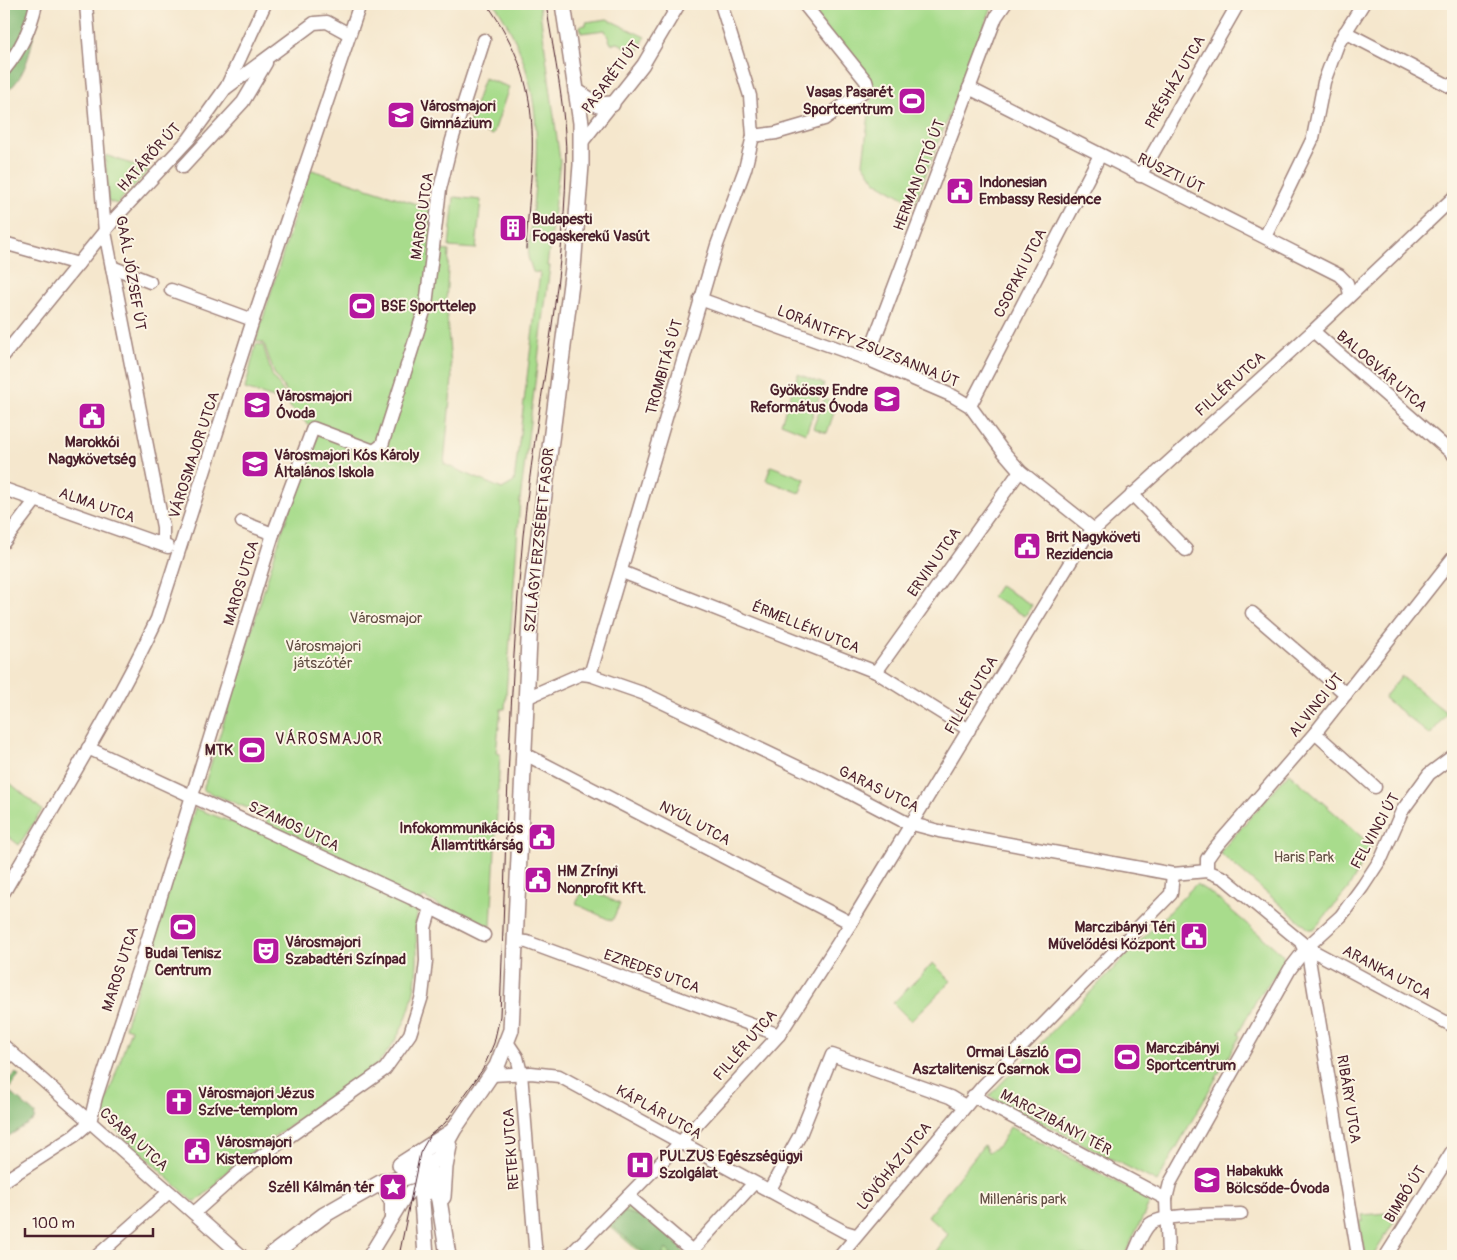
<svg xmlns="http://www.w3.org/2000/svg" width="1457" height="1260" font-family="Pangolin,sans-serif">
<rect width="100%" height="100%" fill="#fcf5e5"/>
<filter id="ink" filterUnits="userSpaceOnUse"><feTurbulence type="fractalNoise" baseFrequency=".02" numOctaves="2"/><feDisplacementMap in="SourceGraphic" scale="10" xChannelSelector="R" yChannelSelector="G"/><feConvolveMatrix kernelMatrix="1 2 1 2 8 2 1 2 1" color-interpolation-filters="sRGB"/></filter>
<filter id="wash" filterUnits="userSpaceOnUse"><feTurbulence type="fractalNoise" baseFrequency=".0096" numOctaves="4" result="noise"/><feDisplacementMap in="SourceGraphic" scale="20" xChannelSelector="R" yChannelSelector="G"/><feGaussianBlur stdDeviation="1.12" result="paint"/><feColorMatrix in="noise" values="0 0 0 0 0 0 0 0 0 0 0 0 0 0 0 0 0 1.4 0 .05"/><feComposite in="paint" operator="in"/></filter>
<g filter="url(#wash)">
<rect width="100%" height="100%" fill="#f5e7cd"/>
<!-- green -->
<g fill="#a8dc8c" stroke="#797e5c">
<path d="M495,4H539L560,161L547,266H550L520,500L505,709H501L496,753L500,754L491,926L483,928L423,897C411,922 418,935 417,961C416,1001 403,1038 375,1066L238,1162L217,1180L218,1183L197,1201H193L105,1120L102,1107L108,1096L131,1029L125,1027L195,808L252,830L266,825L267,816L203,790L281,534L319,431L308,425L290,407L287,393L274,373L264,343L256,341L309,169L435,210L437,250L449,251L446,304L452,379L444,464L502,489L514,482L540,273L533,272L528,257C537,161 551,90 495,4Z"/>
<path d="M808,4H993L914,204L875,181L863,163L872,89Z"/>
<path d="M607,19L645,37L637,53L618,43L611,44L605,30L581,33L580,26L586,25V22Z"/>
<path d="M484,78L509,87L493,135L468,126Z"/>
<path d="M105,155L149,170L117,204L108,201Z"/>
<path d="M454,197L481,200L476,249L449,247Z"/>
<path d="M256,344L263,345L272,375L284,393L283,401L245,389Z"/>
<path d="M798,374L824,384L806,433L781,423Z"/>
<path d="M824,399L837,404L827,433L813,428Z"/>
<path d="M771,466L805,479L800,493L766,480Z"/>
<path d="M999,586C1011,592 1020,598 1032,605L1025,616L992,597Z"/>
<path d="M1401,676L1447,713L1430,735L1384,698Z"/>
<path d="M1289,773L1372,846L1348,889L1314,929H1309L1222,855L1221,851Z"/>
<path d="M4,778L42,810L19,845L4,833Z"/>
<path d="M1196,884L1212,894L1282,954L1285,962L1258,997L1238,1034L1240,1036L1157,1182L989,1096Z"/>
<path d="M584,887L620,904L612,921L576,904Z"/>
<path d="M933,963L951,981L911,1021L893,1003Z"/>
<path d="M1010,1127L1151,1200L1124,1256H933L948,1234L928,1216L984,1145L988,1152L999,1146Z"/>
<path d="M629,1202L680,1246L671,1256H644L607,1224Z"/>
<path d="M1400,1212L1373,1256H1366L1359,1222L1363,1221L1362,1215Z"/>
</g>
<!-- forest -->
<g fill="#86bc78" stroke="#686e52">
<path d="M4,4H38C33,34 32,74 4,94Z"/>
<path d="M16,1073L19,1076L8,1090L35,1114L34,1120L4,1139V1086Z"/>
<path d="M624,1212L656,1221L685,1253L683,1256H674L666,1249L662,1256H648L612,1226Z"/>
</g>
</g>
<g filter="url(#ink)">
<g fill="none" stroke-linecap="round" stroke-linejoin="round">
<defs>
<g id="minor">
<path d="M86,4L105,232L163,527V545"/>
<path d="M1345,32L1453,88"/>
<path d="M4,70C21,49 30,30 36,4"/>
<path d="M226,88L265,4"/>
<path d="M969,88L1339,275L1347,283L1350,294"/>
<path d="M753,136L776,133L824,119L868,88L866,81L804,4"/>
<path d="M582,142L643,65L679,4"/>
<path d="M183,167L243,102L266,63"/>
<path d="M1140,176L1238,4"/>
<path d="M1265,237L1313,138L1324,82L1338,44L1363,4"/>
<path d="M4,243L78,264"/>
<path d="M112,267L150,282"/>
<path d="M171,290L253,320"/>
<path d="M700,299L867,359L953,396L970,406L1002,450L1020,471L1093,529"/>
<path d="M1313,331L1453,454"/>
<path d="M4,355L117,216L189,139L225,89L314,23L327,22L349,34"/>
<path d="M867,359L996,17L1005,4"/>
<path d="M970,406L1100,155"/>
<path d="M4,489L168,547"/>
<path d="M1132,494L1186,550"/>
<path d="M242,522L273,534"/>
<path d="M4,542L35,501"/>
<path d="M622,572L876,672L969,730"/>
<path d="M1252,613L1346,694"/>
<path d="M876,672L1020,471"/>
<path d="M590,675L717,245L745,169L753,136L750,96L721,4"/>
<path d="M526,698L581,674L590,675L645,694L825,780L905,822L939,831L1173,874L1207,871L1224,878L1307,947"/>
<path d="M1315,733L1375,787"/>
<path d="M88,748L411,898L484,935"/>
<path d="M523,753L851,923"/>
<path d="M1207,871V859L1214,849L1315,733L1453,558"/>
<path d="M4,892C56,802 113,713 157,619L253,320L360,4"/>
<path d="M514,941L527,942L779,1035"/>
<path d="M1302,945L1453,1026"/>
<path d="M1307,947L1358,1256"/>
<path d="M507,1042L517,1057L521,1073L535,1246L538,1256"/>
<path d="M4,1046L242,1256"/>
<path d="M492,1075L531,1073L559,1076L845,1232L855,1235"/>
<path d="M973,1096L1166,1199"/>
<path d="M4,1181L74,1136L90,1122L96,1097L139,967L273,534L313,428L374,451L382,445L426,305L440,189L452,140L484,40"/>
<path d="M382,1182L391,1203V1220"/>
<path d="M769,1191L800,1135L832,1055L950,1097L965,1106"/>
<path d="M628,1196L698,1256"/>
<path d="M194,1213L243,1169L385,1069L410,1034L422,996L426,961L425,928L431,908"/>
<path d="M692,1251L754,1183"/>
<path d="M97,1256L169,1192"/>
<path d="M369,1256L405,1197L411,1191L421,1188L429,1193"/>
<path d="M569,1256L680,1143L779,1035L851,923L1085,538L1313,331L1453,198"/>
<path d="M840,1256L982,1087L1171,894L1173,874"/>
<path d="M1133,1256C1137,1247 1142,1232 1149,1225C1160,1213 1222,1215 1241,1214"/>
<path d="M1168,1256L1166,1199L1170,1183L1290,969L1307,947L1341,916L1363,886L1382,857L1402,811L1429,774L1453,756"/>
<path d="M1386,1256L1453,1150"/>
</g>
<g id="major">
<path d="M576,91L598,105L612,104"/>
<path d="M401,1164L451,1132"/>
<path d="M400,1165H417L431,1173L439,1200L448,1256"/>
<path d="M443,1197L445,1167L449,1146"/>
<path d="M270,1256L324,1215L350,1200L382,1182L393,1181L410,1176L438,1158L454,1129L497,1066L511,1030L531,597L573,268L581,165V123L563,4"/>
<path d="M426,1256L421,1188V1178L428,1162"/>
</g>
</defs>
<!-- minor casing -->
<use href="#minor" stroke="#a0837c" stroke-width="15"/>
<!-- major casing -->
<use href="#major" stroke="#a0837c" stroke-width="18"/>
<!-- minor -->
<use href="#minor" stroke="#fff" stroke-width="12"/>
<!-- major -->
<use href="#major" stroke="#fff" stroke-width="15"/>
<!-- tram -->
<g stroke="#4a1f2b" stroke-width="1">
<path d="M487,4C549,92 531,150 526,249"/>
<path d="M399,1256L420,1153L430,1135L445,1123L483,1069L494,1043L500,1016C506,856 508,696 523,536C535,412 564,291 566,166C567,112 554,57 546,4"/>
</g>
</g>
</g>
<!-- icons -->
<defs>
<symbol id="stadium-square" viewBox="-11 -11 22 22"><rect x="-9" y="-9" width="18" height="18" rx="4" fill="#b5179e" stroke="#fcf5e5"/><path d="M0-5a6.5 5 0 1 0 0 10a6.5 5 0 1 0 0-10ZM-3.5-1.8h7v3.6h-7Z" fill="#fff"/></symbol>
<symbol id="school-square" viewBox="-11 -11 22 22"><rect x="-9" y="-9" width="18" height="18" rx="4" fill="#b5179e" stroke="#fcf5e5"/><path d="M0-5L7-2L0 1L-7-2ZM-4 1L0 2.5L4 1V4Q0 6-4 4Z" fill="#fff"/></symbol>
<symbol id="civic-square" viewBox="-11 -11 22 22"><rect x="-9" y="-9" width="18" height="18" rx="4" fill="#b5179e" stroke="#fcf5e5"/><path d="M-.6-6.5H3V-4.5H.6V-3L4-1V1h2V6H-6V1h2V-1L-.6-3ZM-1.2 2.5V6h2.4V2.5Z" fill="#fff"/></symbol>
<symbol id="building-square" viewBox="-11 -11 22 22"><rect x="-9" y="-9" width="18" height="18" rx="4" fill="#b5179e" stroke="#fcf5e5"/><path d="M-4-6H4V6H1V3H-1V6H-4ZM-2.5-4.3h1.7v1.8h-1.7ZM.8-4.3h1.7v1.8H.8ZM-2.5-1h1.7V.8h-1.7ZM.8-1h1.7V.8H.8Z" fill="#fff"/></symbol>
<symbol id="theatre-square" viewBox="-11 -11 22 22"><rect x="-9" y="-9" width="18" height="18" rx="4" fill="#b5179e" stroke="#fcf5e5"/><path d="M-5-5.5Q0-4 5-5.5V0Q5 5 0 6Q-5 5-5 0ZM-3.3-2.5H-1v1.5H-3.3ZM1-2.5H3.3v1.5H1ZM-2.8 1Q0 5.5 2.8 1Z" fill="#fff"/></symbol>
<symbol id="church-square" viewBox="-11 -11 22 22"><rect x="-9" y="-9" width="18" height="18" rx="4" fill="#b5179e" stroke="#fcf5e5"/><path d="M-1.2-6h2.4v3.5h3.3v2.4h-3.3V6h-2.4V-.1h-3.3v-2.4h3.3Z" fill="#fff"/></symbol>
<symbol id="hospital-square" viewBox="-11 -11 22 22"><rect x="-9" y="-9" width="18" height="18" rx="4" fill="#b5179e" stroke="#fcf5e5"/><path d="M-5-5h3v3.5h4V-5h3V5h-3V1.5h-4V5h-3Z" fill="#fff"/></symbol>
<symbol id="sight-square" viewBox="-11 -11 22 22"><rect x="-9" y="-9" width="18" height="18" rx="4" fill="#b5179e" stroke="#fcf5e5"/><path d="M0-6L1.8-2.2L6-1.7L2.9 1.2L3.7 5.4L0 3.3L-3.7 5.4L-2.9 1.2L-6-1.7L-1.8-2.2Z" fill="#fff"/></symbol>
</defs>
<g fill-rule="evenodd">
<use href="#stadium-square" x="896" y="85" width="32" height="32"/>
<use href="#school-square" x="385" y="99" width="32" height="32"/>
<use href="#civic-square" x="944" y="175" width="32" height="32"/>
<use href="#building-square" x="497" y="212" width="32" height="32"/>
<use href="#stadium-square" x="346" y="290" width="32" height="32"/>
<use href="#school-square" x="871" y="383" width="32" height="32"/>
<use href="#school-square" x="241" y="389" width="32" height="32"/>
<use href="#civic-square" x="76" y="400" width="32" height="32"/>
<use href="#school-square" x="239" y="448" width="32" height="32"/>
<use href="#civic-square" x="1011" y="530" width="32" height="32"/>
<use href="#stadium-square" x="236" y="734" width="32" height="32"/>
<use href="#civic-square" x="526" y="821" width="32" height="32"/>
<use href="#civic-square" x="522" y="864" width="32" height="32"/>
<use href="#stadium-square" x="167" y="911" width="32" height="32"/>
<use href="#civic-square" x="1178" y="920" width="32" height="32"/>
<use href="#theatre-square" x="250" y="935" width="32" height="32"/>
<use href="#stadium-square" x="1111" y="1041" width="32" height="32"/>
<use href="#stadium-square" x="1052" y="1045" width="32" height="32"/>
<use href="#church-square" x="163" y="1086" width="32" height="32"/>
<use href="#civic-square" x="181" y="1135" width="32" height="32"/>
<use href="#hospital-square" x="624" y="1149" width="32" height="32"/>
<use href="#school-square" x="1191" y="1164" width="32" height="32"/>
<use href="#sight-square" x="377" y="1171" width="32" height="32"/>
</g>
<g text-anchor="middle" stroke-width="4" stroke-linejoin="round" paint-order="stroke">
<!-- street labels -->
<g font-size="15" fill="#4a1f2b" stroke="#fcf5e5">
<text transform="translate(611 77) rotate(-53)" y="5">PASARÉTI ÚT</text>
<text transform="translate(1175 82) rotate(-60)" y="5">PRÉSHÁZ UTCA</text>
<text transform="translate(149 157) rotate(-48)" y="5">HATÁRŐR ÚT</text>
<text transform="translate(1171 173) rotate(26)" y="5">RUSZTI ÚT</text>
<text transform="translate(919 175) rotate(-69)" y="5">HERMAN OTTÓ ÚT</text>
<text transform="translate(422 216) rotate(-82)" y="5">MAROS UTCA</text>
<text transform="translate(131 273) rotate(80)" y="5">GAÁL JÓZSEF ÚT</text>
<text transform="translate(1020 273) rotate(-63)" y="5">CSOPAKI UTCA</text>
<text transform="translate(868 346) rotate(22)" y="5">LORÁNTFFY ZSUZSANNA ÚT</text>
<text transform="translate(664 367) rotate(-74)" y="5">TROMBITÁS ÚT</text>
<text transform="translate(1382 371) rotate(41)" y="5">BALOGVÁR UTCA</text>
<text transform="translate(1230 384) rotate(-42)" y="5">FILLÉR UTCA</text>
<text transform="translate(194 455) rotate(-72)" y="5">VÁROSMAJOR UTCA</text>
<text transform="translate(97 505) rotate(19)" y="5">ALMA UTCA</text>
<text transform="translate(539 540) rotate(-84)" y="5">SZILÁGYI ERZSÉBET FASOR</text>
<text transform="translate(934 562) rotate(-55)" y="5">ERVIN UTCA</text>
<text transform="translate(241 583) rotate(-73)" y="5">MAROS UTCA</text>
<text transform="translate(806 627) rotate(22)" y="5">ÉRMELLÉKI UTCA</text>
<text transform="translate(971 695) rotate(-59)" y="5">FILLÉR UTCA</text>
<text transform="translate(1316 705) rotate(-51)" y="5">ALVINCI ÚT</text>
<text transform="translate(879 789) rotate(26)" y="5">GARAS UTCA</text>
<text transform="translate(695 823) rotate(28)" y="5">NYÚL UTCA</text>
<text transform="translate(294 826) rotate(25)" y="5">SZAMOS UTCA</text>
<text transform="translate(1375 831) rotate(-61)" y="5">FELVINCI ÚT</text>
<text transform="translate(120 969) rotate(-72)" y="5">MAROS UTCA</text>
<text transform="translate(652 971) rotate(20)" y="5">EZREDES UTCA</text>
<text transform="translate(1387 972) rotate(28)" y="5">ARANKA UTCA</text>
<text transform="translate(745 1045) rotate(-49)" y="5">FILLÉR UTCA</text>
<text transform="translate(1349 1099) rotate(81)" y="5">RIBÁRY UTCA</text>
<text transform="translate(659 1112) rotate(29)" y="5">KÁPLÁR UTCA</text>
<text transform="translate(1056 1122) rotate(28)" y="5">MARCZIBÁNYI TÉR</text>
<text transform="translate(134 1139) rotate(42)" y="5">CSABA UTCA</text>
<text transform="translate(511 1149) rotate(-94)" y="5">RETEK UTCA</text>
<text transform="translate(894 1166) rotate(-51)" y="5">LÖVŐHÁZ UTCA</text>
<text transform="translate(1405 1194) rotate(-58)" y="5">BIMBÓ ÚT</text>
</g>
<!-- poi labels -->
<g font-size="15" font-weight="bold" fill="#4a1f2b" stroke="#fcf5e5" text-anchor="start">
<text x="893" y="97" text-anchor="end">Vasas Pasarét<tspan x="893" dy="17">Sportcentrum</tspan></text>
<text x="420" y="111">Városmajori<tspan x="420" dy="17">Gimnázium</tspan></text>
<text x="979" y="187">Indonesian<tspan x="979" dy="17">Embassy Residence</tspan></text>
<text x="532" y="224">Budapesti<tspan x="532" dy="17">Fogaskerekű Vasút</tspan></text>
<text x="381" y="311">BSE Sporttelep</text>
<text x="868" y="395" text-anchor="end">Gyökössy Endre<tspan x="868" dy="17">Református Óvoda</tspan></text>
<text x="276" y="401">Városmajori<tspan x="276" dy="17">Óvoda</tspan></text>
<text x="92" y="447" text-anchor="middle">Marokkói<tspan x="92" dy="17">Nagykövetség</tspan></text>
<text x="274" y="460">Városmajori Kós Károly<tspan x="274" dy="17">Általános Iskola</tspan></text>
<text x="1046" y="542">Brit Nagyköveti<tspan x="1046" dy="17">Rezidencia</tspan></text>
<text x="233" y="755" text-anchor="end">MTK</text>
<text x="523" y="833" text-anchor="end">Infokommunikációs<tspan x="523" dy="17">Államtitkárság</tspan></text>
<text x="557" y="876">HM Zrínyi<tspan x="557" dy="17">Nonprofit Kft.</tspan></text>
<text x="1175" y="932" text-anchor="end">Marczibányi Téri<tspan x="1175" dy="17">Művelődési Központ</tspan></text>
<text x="285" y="947">Városmajori<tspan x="285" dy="17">Szabadtéri Színpad</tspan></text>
<text x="183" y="958" text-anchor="middle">Budai Tenisz<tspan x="183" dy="17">Centrum</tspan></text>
<text x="1146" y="1053">Marczibányi<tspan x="1146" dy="17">Sportcentrum</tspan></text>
<text x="1049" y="1057" text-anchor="end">Ormai László<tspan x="1049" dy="17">Asztalitenisz Csarnok</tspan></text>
<text x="198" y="1098">Városmajori Jézus<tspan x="198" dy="17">Szíve-templom</tspan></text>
<text x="216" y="1147">Városmajori<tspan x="216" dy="17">Kistemplom</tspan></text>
<text x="659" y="1161">PULZUS Egészségügyi<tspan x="659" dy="17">Szolgálat</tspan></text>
<text x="1226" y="1176">Habakukk<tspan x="1226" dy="17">Bölcsőde-Óvoda</tspan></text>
<text x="374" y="1192" text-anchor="end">Széll Kálmán tér</text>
</g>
<!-- park labels -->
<g font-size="15" fill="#624e43" stroke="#fcf5e5">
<text x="386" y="623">Városmajor</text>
<text x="323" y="651">Városmajori<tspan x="323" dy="17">játszótér</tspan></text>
<text x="1304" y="862">Haris Park</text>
<text x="1023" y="1204">Millenáris park</text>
</g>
<!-- neighbourhood labels -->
<g font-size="16" letter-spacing="1" fill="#4a1f2b" stroke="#fcf5e5">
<text x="329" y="744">VÁROSMAJOR</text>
</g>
</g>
<!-- margin -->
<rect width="1457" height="1260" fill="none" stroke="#fcf5e5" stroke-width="20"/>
<!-- scale -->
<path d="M25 1228v8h128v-8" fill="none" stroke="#4a1f2b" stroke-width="2.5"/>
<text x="32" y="1228" font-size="15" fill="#4a1f2b" stroke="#fcf5e5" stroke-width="4" paint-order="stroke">100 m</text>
</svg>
